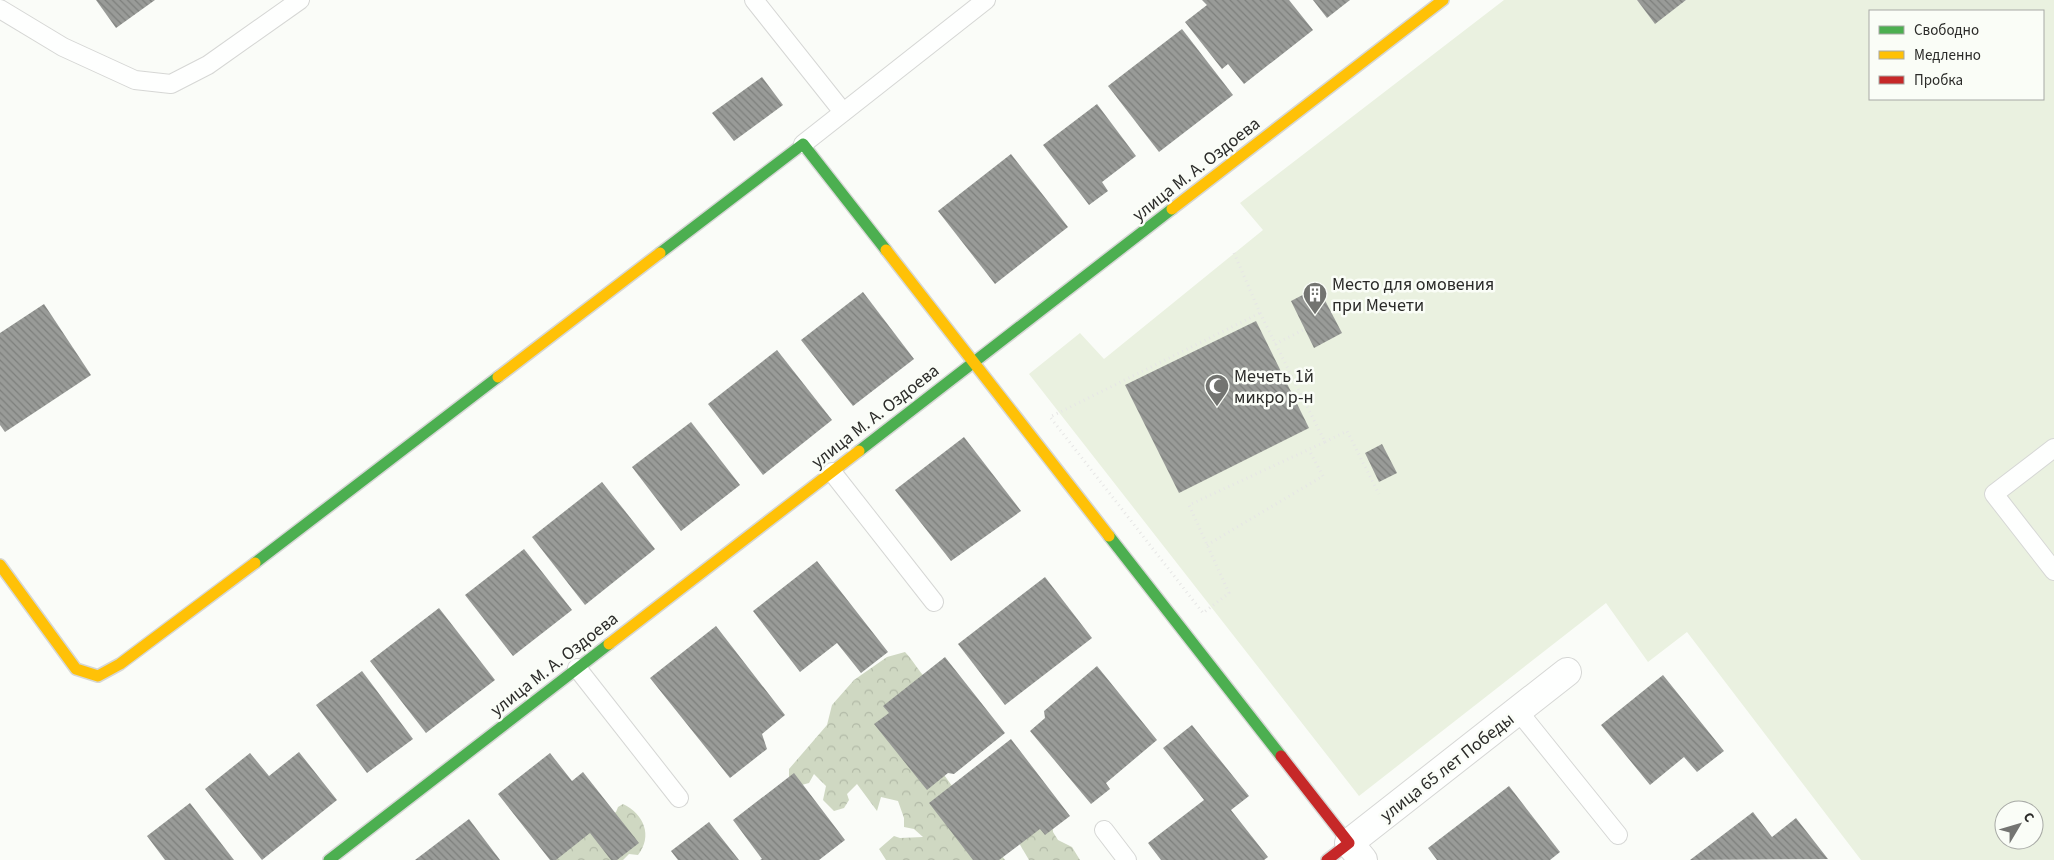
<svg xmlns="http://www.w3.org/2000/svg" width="2054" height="860" font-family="'Source Sans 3',sans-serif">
<defs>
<pattern id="forest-crowns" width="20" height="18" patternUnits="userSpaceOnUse" patternTransform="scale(1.25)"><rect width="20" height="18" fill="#cfd8c2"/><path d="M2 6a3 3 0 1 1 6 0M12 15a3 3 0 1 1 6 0" fill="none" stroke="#b2baa7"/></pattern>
<pattern id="building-back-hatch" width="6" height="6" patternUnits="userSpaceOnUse" patternTransform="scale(1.25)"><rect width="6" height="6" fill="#999b98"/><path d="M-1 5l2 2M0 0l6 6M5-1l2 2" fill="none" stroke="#7d7f7c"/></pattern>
</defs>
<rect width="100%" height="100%" fill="#fafcf8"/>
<!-- green -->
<path fill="#eaf1e0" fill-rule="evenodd" d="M1504,0H1637L1655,23L1686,0H2054V860H1861L1687,632L1648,662L1606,603L1359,796L1029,374L1080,333L1104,359L1263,230L1240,203ZM1870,11H2043V99H1870ZM2004,810H2034V840H2004Z"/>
<!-- forest -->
<g fill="url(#forest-crowns)">
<path d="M905,652C914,661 918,671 927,679L942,772L1005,860H886L879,849L894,836L900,838L923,837L914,829L904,827V818L898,801L881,797L877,811L857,784L847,794L849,800L844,808L834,811L823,800L826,786L814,774L809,783L798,786L789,777V769L827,725L832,705L854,680L887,657Z"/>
<path d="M623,804C644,814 653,836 638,855L629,854L623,860H553L585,827L616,812L618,807Z"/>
<path d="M1052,812L1053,832L1058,840L1072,847L1080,860H1029L1019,843Z"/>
</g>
<!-- building -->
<g fill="url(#building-back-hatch)">
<path d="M96,0H155L116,28Z"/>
<path d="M1202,0H1289L1313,30L1244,84L1228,64L1222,69L1185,22L1207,5Z"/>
<path d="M1313,0H1350L1327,18Z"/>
<path d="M1637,0H1686L1655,24Z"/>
<path d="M1182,29L1233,95L1159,152L1108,86Z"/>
<path d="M762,77L783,105L734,141L712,113Z"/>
<path d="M1097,104L1136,156L1102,182L1108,191L1089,205L1043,145Z"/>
<path d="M1011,154L1068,227L995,284L938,211Z"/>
<path d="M1318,287L1342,333L1314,348L1291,301Z"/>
<path d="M863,292L914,359L853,406L801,340Z"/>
<path d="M44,304L91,375L5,432L0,425V333Z"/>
<path d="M1256,321L1309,428L1179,493L1125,385Z"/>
<path d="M777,350L832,420L763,475L708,404Z"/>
<path d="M691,422L740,485L681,531L632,467Z"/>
<path d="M964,437L1021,511L951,561L895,490Z"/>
<path d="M1382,444L1397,473L1379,482L1365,453Z"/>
<path d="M602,482L655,549L585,605L532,537Z"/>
<path d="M524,549L572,610L513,656L465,595Z"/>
<path d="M817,561L888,652L861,673L837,643L800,672L753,611Z"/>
<path d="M1045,577L1092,638L1005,705L958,644Z"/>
<path d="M439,608L495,680L426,733L370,661Z"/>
<path d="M716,626L785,715L762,734L767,749L730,778L650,678Z"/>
<path d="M945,657L1005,733L954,774L948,773L927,790L874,724L889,713L883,706Z"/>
<path d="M1097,666L1157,740L1106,783L1110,789L1091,804L1030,731L1045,718L1044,711Z"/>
<path d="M362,671L413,739L367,773L316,705Z"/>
<path d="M1663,675L1724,751L1697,772L1684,757L1650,785L1601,725Z"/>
<path d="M1192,725L1249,796L1231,810L1268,857L1264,860H1161L1148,843L1204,800L1163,748Z"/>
<path d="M1011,739L1070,816L1045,835L1040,829L999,860H973L929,803Z"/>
<path d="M299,752L337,800L262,860L205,789L250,753L269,776Z"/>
<path d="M550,753L572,781L583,772L639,843L617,860H611L590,833L556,860H550L498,794Z"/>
<path d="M794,773L845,840L819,860H760L762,859L733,820Z"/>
<path d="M1509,786L1560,852L1550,860H1437L1428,848Z"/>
<path d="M190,803L234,860H165L147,836Z"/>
<path d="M1753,812L1772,837L1796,818L1828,859L1690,860Z"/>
<path d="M469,819L500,860H415Z"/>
<path d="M709,822L739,860H678L671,851Z"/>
</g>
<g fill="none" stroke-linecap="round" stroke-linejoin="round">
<defs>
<g id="lane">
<path d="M754,0L843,112"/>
<path d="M0,9L63,47L135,80L171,84L208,65L300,0"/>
<path d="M803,144L986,0"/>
<path d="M2054,448L1994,494L2054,571"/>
<path d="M832,472L934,602"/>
<path d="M577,668L679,798"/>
<path d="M1519,712L1618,835"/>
<path d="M1104,830L1127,860"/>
</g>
<path id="street" d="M1363,860L1349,843L1567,672"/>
<g id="fast">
<path d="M660,253L803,144L886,250"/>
<path d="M859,451L1172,209"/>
<path d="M1109,536L1281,756"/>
<path d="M255,563L498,377"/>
<path d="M329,860L609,644"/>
</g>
<g id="slow">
<path d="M1172,209L1443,0"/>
<path d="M886,250L1109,536"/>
<path d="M498,377L660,253"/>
<path d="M0,565L76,669L98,676L120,664L255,563"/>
<path d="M609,644L859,451"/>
</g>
<path id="jam" d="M1281,756L1349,843L1327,860"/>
</defs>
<!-- lane casing -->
<use href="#lane" stroke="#d6d7d5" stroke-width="20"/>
<!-- street casing -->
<use href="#street" stroke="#d6d7d5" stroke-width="30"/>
<!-- fast casing -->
<use href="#fast" stroke="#d6d7d5" stroke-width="14"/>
<!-- slow casing -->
<use href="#slow" stroke="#d6d7d5" stroke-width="14"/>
<!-- jam casing -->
<use href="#jam" stroke="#d6d7d5" stroke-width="14"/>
<!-- path -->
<g stroke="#e6e6e5" stroke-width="3" stroke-dasharray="1 4" stroke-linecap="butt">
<path d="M1234,253L1260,313"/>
<path d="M1260,313L1325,442L1189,505L1229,593L1203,613L1050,417Z"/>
<path d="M1275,344L1305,329"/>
<path d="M1325,442L1347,431L1379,494"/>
<path d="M1207,545L1323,476L1309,450"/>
</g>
<!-- lane -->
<use href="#lane" stroke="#fefffe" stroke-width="18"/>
<!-- street -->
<use href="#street" stroke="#fefffe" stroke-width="28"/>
<!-- fast -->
<use href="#fast" stroke="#4caf50" stroke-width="11"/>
<!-- slow -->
<use href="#slow" stroke="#ffc107" stroke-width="11"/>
<!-- jam -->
<use href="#jam" stroke="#c62828" stroke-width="11"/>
</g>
<!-- icons -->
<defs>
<symbol id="building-pin" viewBox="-11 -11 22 30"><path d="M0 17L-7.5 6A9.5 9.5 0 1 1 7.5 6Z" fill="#737471" stroke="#fafdf7"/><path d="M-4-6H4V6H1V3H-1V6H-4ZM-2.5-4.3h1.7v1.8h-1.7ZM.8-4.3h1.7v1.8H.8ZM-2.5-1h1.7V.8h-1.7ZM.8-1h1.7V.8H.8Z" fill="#fff"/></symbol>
<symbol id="mosque-pin" viewBox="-11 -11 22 30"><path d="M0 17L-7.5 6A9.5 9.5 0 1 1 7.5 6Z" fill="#737471" stroke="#fafdf7"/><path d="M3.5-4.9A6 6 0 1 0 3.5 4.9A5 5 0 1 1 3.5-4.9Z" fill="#fff"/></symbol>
</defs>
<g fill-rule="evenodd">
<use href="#building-pin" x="1301" y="280" width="28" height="38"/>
<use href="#mosque-pin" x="1203" y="372" width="28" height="38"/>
</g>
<g text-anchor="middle" stroke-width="5" stroke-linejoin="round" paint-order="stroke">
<!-- street labels -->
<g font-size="18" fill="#2b2b29" stroke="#fafdf7">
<text transform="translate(1196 169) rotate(-38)" y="6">улица М. А. Оздоева</text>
<text transform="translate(875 416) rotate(-38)" y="6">улица М. А. Оздоева</text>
<text transform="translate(554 664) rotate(-38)" y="6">улица М. А. Оздоева</text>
<text transform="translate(1447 767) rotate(-38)" y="6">улица 65 лет Победы</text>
</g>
<!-- poi labels -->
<g font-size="18" fill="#2b2b29" stroke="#fafdf7" text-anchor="start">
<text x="1332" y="290">Место для омовения<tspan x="1332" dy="21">при Мечети</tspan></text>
<text x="1234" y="382">Мечеть 1й<tspan x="1234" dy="21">микро р-н</tspan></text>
</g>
</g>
<!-- legend -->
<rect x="1869" y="10" width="175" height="90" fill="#fafdf7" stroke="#a7a9a5"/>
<rect x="1879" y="26" width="25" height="8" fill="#4caf50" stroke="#a7a9a5"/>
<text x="1914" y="35" font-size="15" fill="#2b2b29">Свободно</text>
<rect x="1879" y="51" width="25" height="8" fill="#ffc107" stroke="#a7a9a5"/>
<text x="1914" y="60" font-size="15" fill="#2b2b29">Медленно</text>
<rect x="1879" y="76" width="25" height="8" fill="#c62828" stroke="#a7a9a5"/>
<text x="1914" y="85" font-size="15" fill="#2b2b29">Пробка</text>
<!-- north arrow -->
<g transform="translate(2019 825) rotate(52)"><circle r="24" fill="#fafdf7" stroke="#a7a9a5"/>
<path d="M0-4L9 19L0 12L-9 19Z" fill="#737471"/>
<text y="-8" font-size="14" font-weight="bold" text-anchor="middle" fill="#2b2b29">С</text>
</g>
</svg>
